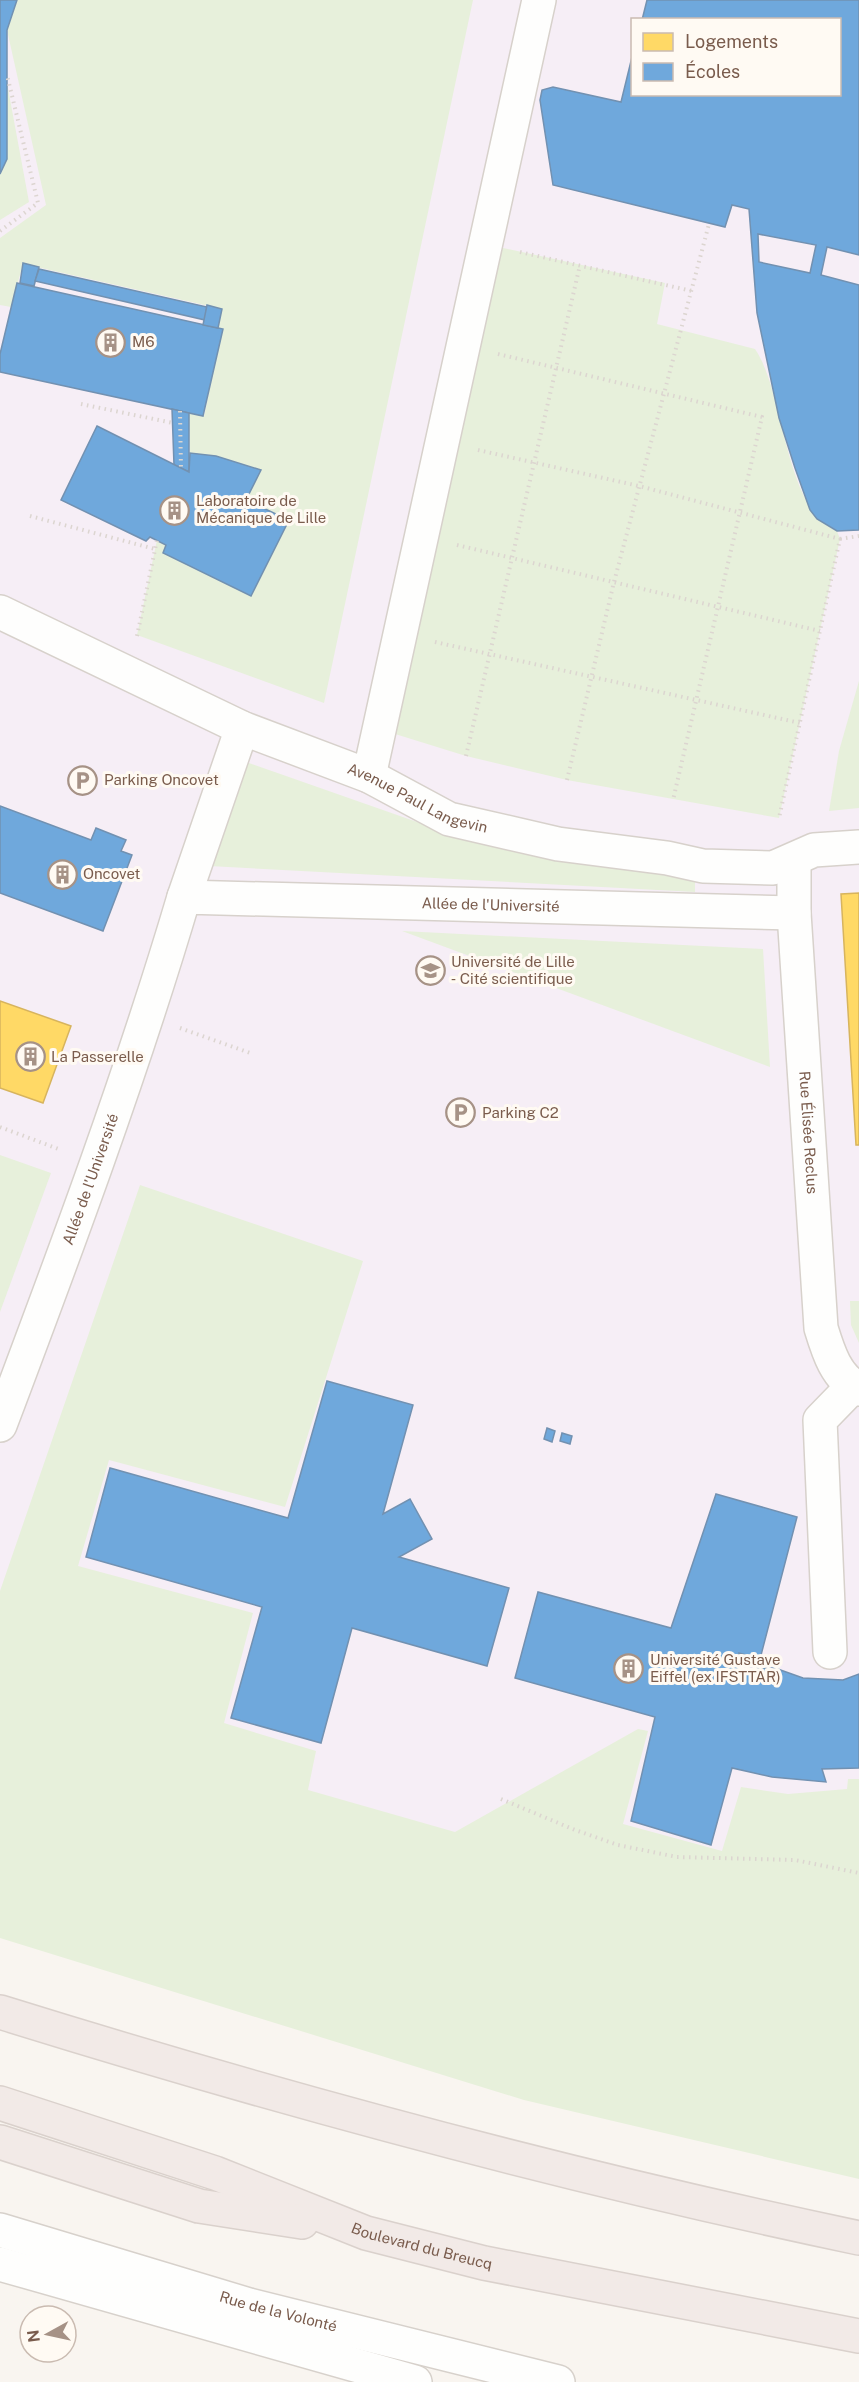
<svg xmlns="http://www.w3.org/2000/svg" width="859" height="2382" font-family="'Public Sans',sans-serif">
<rect width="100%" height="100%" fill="#f9f5f0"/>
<!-- education -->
<path fill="#f6eef6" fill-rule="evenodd" d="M0,0H859V2079L0,1847ZM632,20H840V94H632Z"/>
<!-- green -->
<g fill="#e7f0db">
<path d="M17,0H473L324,703L137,635L157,540L166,545L163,553L251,596L288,520L246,500L261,470L216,456L190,453L189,413L204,416L222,330L218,328L222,309L23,264L11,307L0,305V238L46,205L7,30Z"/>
<path d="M7,83L29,202L0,220V174L7,158Z"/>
<path d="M485,244L665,283L657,324L755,349C786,394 783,508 837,531L840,539L779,818L567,780L466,756L379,729Z"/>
<path d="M859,681V808L829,811L839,751Z"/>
<path d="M246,762L437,829L695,878V892L209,866Z"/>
<path d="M402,931L763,949L770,1067Z"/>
<path d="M0,1155L51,1173L0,1312Z"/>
<path d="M140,1185L363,1261L285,1507L109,1460L78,1566L253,1613L224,1723L316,1751L308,1790L455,1832L638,1729L648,1731L623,1824L722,1851L741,1787L788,1794L847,1789L848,1779H859V2179L524,2100L0,1938V1591Z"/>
<path d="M850,1301H859V1343L851,1325Z"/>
</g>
<!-- homes -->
<g fill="#ffd966" stroke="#d7b45e" stroke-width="1.5">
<path d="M859,893V1145H856L841,894Z"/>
<path d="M0,1001L71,1026L43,1103L0,1088Z"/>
</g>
<!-- schools -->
<g fill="#6fa8dc" stroke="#7291b1" stroke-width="1.5" fill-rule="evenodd">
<path d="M0,0H17L7,30V159L0,174Z"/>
<path d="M647,0H859V255L827,247L821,275L859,285V530L837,531L817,519L810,510L795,468L779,418L757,313L749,209L732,205L725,227L553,185L540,100L542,90L553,87L621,102L632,57V94H840V20H642ZM758,234L816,245L810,273L759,262Z"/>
<path d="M23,263L39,267L34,286L20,283Z"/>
<path d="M39,269L207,307L205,320L35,281Z"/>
<path d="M17,283L223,329L203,416L0,372V354Z"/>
<path d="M207,305L222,309L218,328L203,325Z"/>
<path d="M172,409L189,413V472L174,465Z"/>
<path d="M97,426L189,472L190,453L216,456L261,470L246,500L289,520L251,596L163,553L166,545L150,537L146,541L61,500Z"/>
<path d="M0,806L91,840L96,828L126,840L121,851L132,855L103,931L0,893Z"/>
<path d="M327,1381L413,1405L383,1514L410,1499L432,1539L399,1557L509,1588L487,1666L352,1628L321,1743L231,1718L262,1607L86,1557L110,1468L288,1518Z"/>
<path d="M547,1428L555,1431L552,1442L544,1439Z"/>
<path d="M562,1433L572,1436L570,1444L560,1441Z"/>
<path d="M716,1494L797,1517L760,1659L739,1653L740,1669L775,1668L803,1678L843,1680L859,1674V1768L822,1769L826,1782L772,1777L732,1768L711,1845L631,1821L655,1717L515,1678L538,1592L671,1628Z"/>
</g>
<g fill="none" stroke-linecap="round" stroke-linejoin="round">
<defs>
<g id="minor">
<path id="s1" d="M0,612L242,728L369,776L449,819L558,844L667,858L703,866L773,868L814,850L859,847"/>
<path d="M369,776L539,0"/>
<path id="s2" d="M794,861V913L821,1328C828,1351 836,1378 859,1389"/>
<path d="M184,897L242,728"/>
<path id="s3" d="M0,1425C66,1250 131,1076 184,897L794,913"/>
<path d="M830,1652L820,1420L853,1386"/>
<path id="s4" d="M0,2230L249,2305L558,2382"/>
<path d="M0,2264L415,2382"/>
</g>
<g id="highway">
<path d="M0,2012C283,2100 569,2177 859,2238"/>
<path id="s5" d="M0,2103L215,2173L366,2233L484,2263L859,2336"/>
<path d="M0,2142L199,2206L302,2222"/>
</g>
</defs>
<!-- minor casing -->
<use href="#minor" stroke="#d7d1cb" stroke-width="36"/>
<!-- highway casing -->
<use href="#highway" stroke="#dad1cc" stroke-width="36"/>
<!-- path -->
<g stroke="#dcd5d0" stroke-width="4" stroke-dasharray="1.5 4.5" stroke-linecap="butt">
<path d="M0,231L38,203L7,75"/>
<path d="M520,252L692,291"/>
<path d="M498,354L762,417L673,800"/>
<path d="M81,404L173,423"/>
<path d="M180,411L181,469"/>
<path d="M478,450L639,486L840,539L779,818"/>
<path d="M30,516L155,549"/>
<path d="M840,539L859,536"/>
<path d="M457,545L820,631"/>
<path d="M137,636L157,540"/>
<path d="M435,642L800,723"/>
<path d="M466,756L580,265"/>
<path d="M567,780L614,582L709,224"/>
<path d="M180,1028L250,1053"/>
<path d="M0,1127L61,1150"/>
<path d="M501,1799L575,1830L618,1845L677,1857L795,1860L859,1873"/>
</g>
<!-- minor -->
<use href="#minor" stroke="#fefefd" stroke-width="33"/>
<!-- highway -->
<use href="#highway" stroke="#f2eae7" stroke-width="33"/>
</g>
<!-- icons -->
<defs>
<symbol id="building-ring" viewBox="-11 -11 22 22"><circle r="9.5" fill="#fffaf3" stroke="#a69286" stroke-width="1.5"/><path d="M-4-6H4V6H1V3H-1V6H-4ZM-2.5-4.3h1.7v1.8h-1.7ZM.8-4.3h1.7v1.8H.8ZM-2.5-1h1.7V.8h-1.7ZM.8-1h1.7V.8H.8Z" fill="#a69286"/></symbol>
<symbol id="parking-ring" viewBox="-11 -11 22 22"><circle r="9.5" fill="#fffaf3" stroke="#a69286" stroke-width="1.5"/><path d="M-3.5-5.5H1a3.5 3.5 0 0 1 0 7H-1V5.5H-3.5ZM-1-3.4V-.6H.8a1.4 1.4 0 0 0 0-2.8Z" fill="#a69286"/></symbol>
<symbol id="university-ring" viewBox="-11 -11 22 22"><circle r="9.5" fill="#fffaf3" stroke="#a69286" stroke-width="1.5"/><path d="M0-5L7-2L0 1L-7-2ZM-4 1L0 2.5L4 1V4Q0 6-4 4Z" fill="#a69286"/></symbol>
</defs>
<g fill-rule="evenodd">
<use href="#building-ring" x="94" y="326" width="33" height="33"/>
<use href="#building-ring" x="158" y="494" width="33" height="33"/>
<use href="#parking-ring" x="66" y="764" width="33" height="33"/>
<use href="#building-ring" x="46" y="858" width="33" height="33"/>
<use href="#university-ring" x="414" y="954" width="33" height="33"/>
<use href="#building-ring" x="14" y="1040" width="33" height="33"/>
<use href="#parking-ring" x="444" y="1096" width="33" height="33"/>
<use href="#building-ring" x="612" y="1652" width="33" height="33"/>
</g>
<g text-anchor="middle" stroke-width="6" stroke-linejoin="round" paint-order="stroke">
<!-- poi labels -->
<g font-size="15" fill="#7a5c4d" stroke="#fffaf3" text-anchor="start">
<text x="132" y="347">M6</text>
<text x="196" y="506">Laboratoire de<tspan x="196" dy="17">Mécanique de Lille</tspan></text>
<text x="104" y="785">Parking Oncovet</text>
<text x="83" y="879">Oncovet</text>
<text x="451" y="967">Université de Lille<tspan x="451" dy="17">‐ Cité scientifique</tspan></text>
<text x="51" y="1062">La Passerelle</text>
<text x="482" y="1118">Parking C2</text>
<text x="650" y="1665">Université Gustave<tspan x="650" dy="17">Eiffel (ex IFSTTAR)</tspan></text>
</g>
<!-- street labels -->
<g font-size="15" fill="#7a5c4d" stroke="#fffaf3">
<text dy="5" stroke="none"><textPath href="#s1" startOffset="458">Avenue Paul Langevin</textPath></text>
<text dy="5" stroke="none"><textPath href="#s3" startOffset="866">Allée de l'Université</textPath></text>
<text dy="5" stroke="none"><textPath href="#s2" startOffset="272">Rue Élisée Reclus</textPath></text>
<text dy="5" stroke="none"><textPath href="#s3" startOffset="262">Allée de l'Université</textPath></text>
<text dy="5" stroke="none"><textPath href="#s5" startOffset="446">Boulevard du Breucq</textPath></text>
<text dy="5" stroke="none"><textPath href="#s4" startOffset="290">Rue de la Volonté</textPath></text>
</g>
</g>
<!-- legend -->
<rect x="631" y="18" width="210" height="78" fill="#fffaf3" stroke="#cabbb1" stroke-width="1.5"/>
<rect x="643" y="33" width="30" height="18" fill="#ffd966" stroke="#cabbb1" stroke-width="1.5"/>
<text x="685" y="48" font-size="18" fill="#7a5c4d">Logements</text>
<rect x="643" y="63" width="30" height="18" fill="#6fa8dc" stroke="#cabbb1" stroke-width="1.5"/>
<text x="685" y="78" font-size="18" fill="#7a5c4d">Écoles</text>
<!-- north arrow -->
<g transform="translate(48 2334) rotate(262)"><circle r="28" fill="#fffaf3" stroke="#cabbb1" stroke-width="1.5"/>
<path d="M0-4.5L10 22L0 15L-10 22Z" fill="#a69286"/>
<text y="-9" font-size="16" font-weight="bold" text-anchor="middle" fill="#7a5c4d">N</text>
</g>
</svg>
